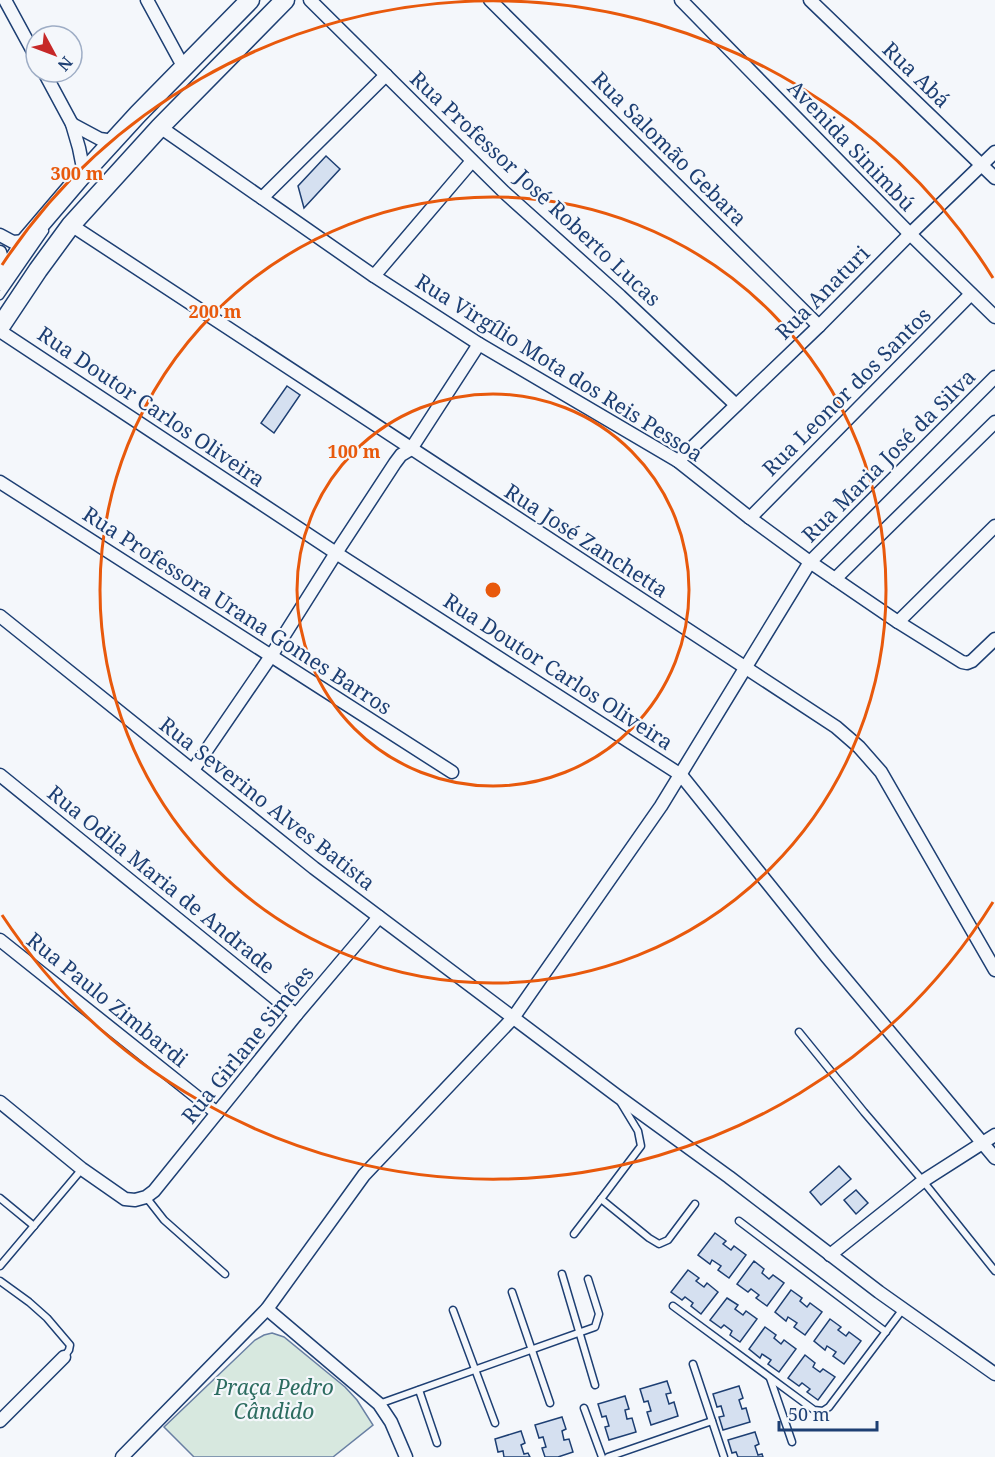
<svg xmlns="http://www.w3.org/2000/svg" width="995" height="1457" font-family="'Noto Serif',serif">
<rect width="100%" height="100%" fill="#f4f7fb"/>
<!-- green -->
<path fill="#d7e8df" stroke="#687fa3" stroke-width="1.5" d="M272,1333L284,1337L345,1387L357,1400L373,1425L333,1457H194L164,1427L255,1340L264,1335Z"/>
<!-- building -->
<g fill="#d5e0f0" stroke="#1d3f73" stroke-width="1.5">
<path d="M326,156L340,169L304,208L298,186Z"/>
<path d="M287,386L300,395L274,433L261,423Z"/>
<path d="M839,1166L851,1179L821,1205L810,1192Z"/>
<path d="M856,1190L868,1203L856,1214L844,1200Z"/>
<path d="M715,1233L726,1241L723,1244L731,1250L734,1246L746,1255L729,1278L718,1270L721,1266L712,1260L710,1264L698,1255Z"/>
<path d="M754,1261L764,1269L762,1273L769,1279L773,1275L784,1283L767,1306L756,1298L759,1295L751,1289L748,1292L737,1284Z"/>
<path d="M688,1270L699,1278L696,1281L704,1287L707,1283L718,1292L701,1314L691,1306L693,1303L685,1297L682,1300L671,1292Z"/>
<path d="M791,1290L802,1298L800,1301L807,1307L810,1303L822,1312L805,1335L794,1327L797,1323L788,1317L786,1321L775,1312Z"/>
<path d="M727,1298L738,1305L735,1309L743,1315L746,1311L757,1319L740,1342L730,1335L732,1331L724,1325L721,1328L710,1320Z"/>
<path d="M830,1319L841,1327L838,1330L846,1336L849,1332L861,1341L844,1364L833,1356L836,1352L827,1346L825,1350L814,1341Z"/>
<path d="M765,1327L776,1335L774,1338L781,1344L784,1340L796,1349L779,1372L768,1364L771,1360L762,1354L760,1358L749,1349Z"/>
<path d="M805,1355L815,1363L813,1367L820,1372L823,1369L835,1377L818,1400L807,1392L810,1389L802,1383L799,1386L788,1378Z"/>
<path d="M667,1381L671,1393L666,1394L669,1404L674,1402L678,1416L651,1425L647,1412L651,1411L648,1401L644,1402L640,1389Z"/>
<path d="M739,1386L743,1398L739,1400L742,1409L746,1408L750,1422L723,1430L719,1417L724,1416L721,1406L717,1407L713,1394Z"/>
<path d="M625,1396L629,1409L625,1410L627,1419L632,1418L636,1432L609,1440L605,1427L609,1426L606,1416L602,1417L598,1404Z"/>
<path d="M562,1417L566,1429L562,1431L564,1440L569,1439L573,1452L558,1457H545L542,1448L546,1447L543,1437L539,1438L535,1425Z"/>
<path d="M521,1431L525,1443L521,1445L524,1454L528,1453L530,1457H504L503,1451L498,1452L495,1439Z"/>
<path d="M755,1432L759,1444L755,1446L758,1455L762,1454L763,1457H738L736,1452L732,1453L728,1440Z"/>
</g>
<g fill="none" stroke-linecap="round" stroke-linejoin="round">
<defs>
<g id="lane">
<path d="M0,296L45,231"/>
<path d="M799,1032L864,1112L923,1181L995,1271"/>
<path d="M621,1103L638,1131L641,1146L601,1199L649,1238L659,1244L668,1240L695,1204"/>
<path d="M146,1197L164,1220L225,1274"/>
<path d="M0,1198L34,1226"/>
<path d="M739,1221L886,1332"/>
<path d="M574,1234L601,1199"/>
<path d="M0,1266L82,1169"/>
<path d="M562,1274L595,1385"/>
<path d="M0,1281L29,1302L47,1318L70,1345L69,1350L64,1357"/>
<path d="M512,1292L550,1403"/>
<path d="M673,1306L814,1410L823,1411L829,1407L903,1309"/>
<path d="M453,1310L495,1423"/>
<path d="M693,1364L724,1457"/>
<path d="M770,1378L792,1442"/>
<path d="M419,1390L437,1443"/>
<path d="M379,1404L595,1327L599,1314L588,1279"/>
<path d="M584,1408L602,1457"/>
<path d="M608,1457L712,1421"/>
</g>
<g id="street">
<path d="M5,0L36,57"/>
<path d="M147,0L184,68"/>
<path d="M310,0L504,192L620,296L736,405"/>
<path d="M490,0L819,326"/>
<path d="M681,0L910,234L995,317"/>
<path d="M810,0L995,178"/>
<path d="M44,72L72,124L79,148L84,173"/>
<path d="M72,124L100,139L113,141"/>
<path d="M160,127L374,276L479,344L678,461L750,518L810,562L898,622L962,662L967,663L972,661L995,639"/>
<path d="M262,198L386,75"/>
<path d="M71,225L836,727L859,747L881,772L995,970"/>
<path d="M0,235L13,242L26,241"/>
<path d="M0,252L6,271"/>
<path d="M374,276L472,161"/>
<path d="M0,331L336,553L681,775L827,957L995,1158"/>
<path d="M678,461L819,326L910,234L995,152"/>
<path d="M0,482L452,772"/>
<path d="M750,518L971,294"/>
<path d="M835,579L995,422"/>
<path d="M0,616L314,868L616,1095L729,1177L879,1292L995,1374"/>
<path d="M898,622L995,526"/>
<path d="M193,770L271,656L336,553L395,463L401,455L411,449L479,344"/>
<path d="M0,775L296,1015"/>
<path d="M0,940L217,1113"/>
<path d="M0,1102L82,1169L125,1199L135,1200L146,1197L154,1191L296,1015L379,917"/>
<path d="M830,1255L923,1181L995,1135"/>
<path d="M267,1309L379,1404L391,1422L406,1457"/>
<path d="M0,1421L64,1357"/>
<path d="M122,1457L267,1309L364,1175L513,1018L661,806L810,562L995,377"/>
</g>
<g id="primary">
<path d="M0,281L26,241L84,173L138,114L250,0"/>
<path d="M0,327L38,270L71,225L160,127L285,0"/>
</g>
</defs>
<!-- lane casing -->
<use href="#lane" stroke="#1d3f73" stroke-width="9"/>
<!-- street casing -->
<use href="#street" stroke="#1d3f73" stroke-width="15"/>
<!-- primary casing -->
<use href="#primary" stroke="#1d3f73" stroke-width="21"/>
<!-- lane -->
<use href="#lane" stroke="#f4f7fb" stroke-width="6"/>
<!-- street -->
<use href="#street" stroke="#f4f7fb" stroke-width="12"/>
<!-- primary -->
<use href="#primary" stroke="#f4f7fb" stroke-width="18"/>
</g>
<!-- distance rings -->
<g fill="none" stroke="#e8590c" stroke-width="3">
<circle cx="493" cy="590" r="196"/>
<circle cx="493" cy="590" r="393"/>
<path d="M993 902A589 589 0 0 1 2 915M2 265A589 589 0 0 1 993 278"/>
</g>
<g text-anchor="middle" stroke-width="4.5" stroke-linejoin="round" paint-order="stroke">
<!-- street labels -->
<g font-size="21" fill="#1d3f73" stroke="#f4f7fb">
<text transform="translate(916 75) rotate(44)" y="7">Rua Abá</text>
<text transform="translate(851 146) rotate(46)" y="7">Avenida Sinimbú</text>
<text transform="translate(669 149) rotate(45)" y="7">Rua Salomão Gebara</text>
<text transform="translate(535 189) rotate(43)" y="7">Rua Professor José Roberto Lucas</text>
<text transform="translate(823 293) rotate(-45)" y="7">Rua Anaturi</text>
<text transform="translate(559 368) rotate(32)" y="7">Rua Virgílio Mota dos Reis Pessoa</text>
<text transform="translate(847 392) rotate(-45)" y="7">Rua Leonor dos Santos</text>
<text transform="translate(151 407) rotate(34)" y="7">Rua Doutor Carlos Oliveira</text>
<text transform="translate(889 456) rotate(-45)" y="7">Rua Maria José da Silva</text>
<text transform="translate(586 541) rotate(33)" y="7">Rua José Zanchetta</text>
<text transform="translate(237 611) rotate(33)" y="7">Rua Professora Urana Gomes Barros</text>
<text transform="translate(558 672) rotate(33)" y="7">Rua Doutor Carlos Oliveira</text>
<text transform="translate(267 804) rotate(38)" y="7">Rua Severino Alves Batista</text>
<text transform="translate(161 880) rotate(39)" y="7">Rua Odila Maria de Andrade</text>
<text transform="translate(107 1000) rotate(39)" y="7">Rua Paulo Zimbardi</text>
<text transform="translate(248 1045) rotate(-51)" y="7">Rua Girlane Simões</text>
</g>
<!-- park labels -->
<g font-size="21" font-style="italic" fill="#2c6c60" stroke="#f4f7fb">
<text x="274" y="1395">Praça Pedro<tspan x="274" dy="24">Cândido</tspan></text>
</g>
</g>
<circle cx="493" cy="590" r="9" fill="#e8590c" stroke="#f4f7fb" stroke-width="3"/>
<g font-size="18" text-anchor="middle" font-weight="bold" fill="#e8590c" stroke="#f4f7fb" stroke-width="4.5" stroke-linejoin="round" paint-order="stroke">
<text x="77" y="180">300 m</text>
<text x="215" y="318">200 m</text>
<text x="354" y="458">100 m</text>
</g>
<!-- north arrow -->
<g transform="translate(54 54) rotate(131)"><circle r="28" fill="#f4f7fb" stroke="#9eadc5" stroke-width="1.5"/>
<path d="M0-4.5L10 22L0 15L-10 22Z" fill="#c62828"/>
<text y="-9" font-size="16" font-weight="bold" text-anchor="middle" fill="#1d3f73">N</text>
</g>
<!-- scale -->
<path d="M779 1421v9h98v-9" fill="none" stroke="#1d3f73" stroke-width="3"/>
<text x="788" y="1421" font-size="18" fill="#1d3f73" stroke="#f4f7fb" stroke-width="4.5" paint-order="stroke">50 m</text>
</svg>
